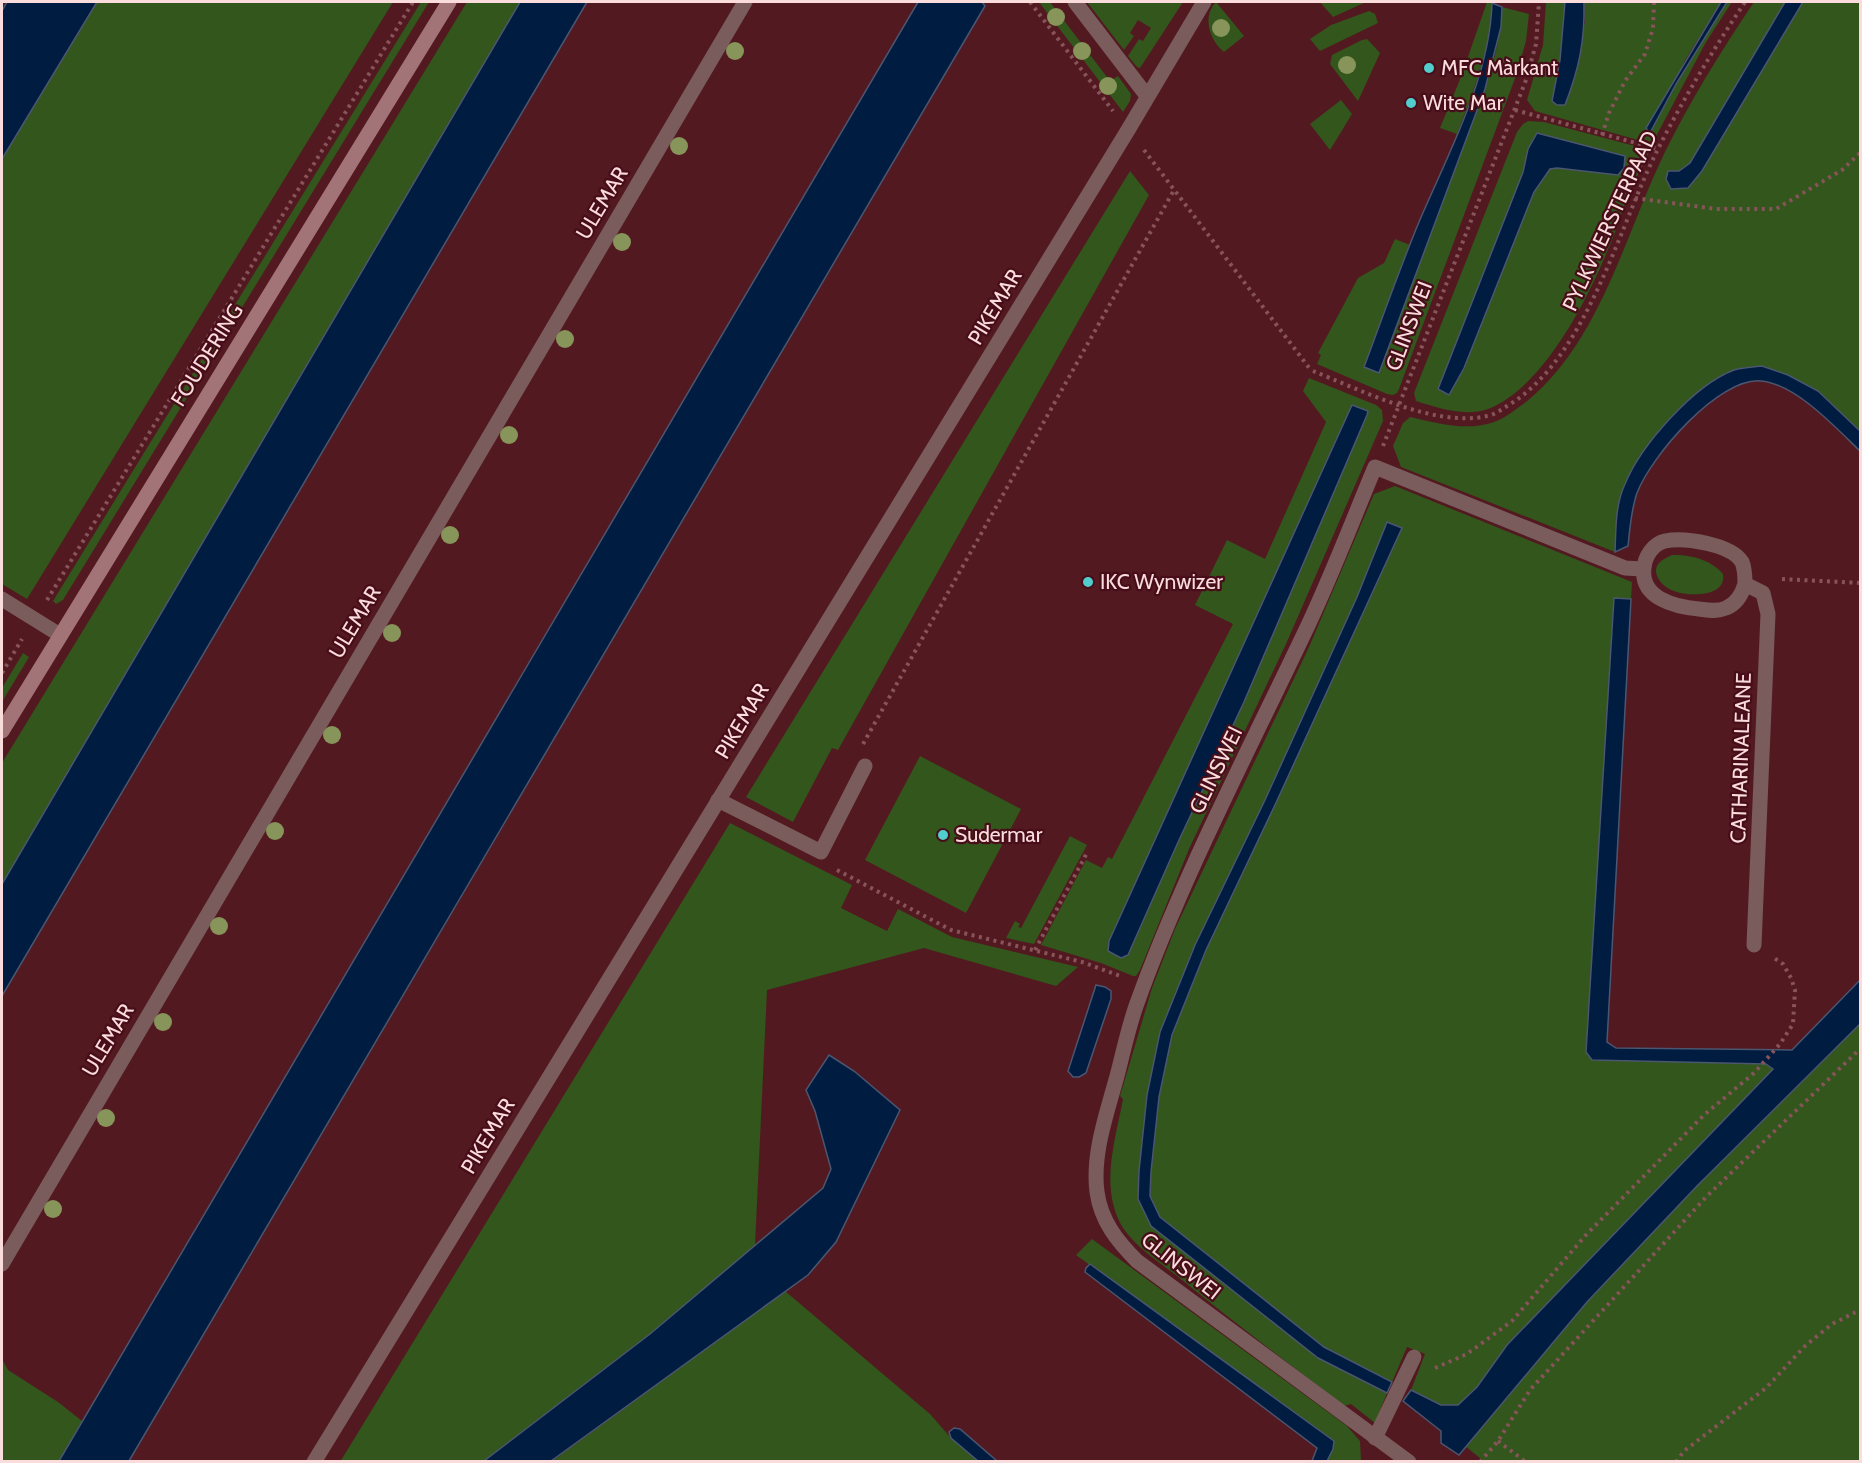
<svg xmlns="http://www.w3.org/2000/svg" width="1862" height="1463" font-family="Cabin,sans-serif">
<rect width="100%" height="100%" fill="#531921"/>
<!-- green -->
<g fill="#32561b" fill-rule="evenodd">
<path d="M97,2H393L27,599L2,584V159Z"/>
<path d="M421,2H429L63,600L56,604L53,601Z"/>
<path d="M467,2H520L2,884V763Z"/>
<path d="M1039,2H1050L1110,81L1118,76L1131,94L1130,101L1123,112Z"/>
<path d="M1087,2H1183L1140,68L1137,67L1128,56L1139,39L1143,41L1151,28L1138,20L1130,33L1134,36L1124,50Z"/>
<path d="M1216,2L1244,36L1224,52C1209,40 1202,16 1216,2Z"/>
<path d="M1320,2H1366L1333,17Z"/>
<path d="M1487,2L1492,3C1491,49 1473,92 1457,134L1440,128L1461,77Z"/>
<path d="M1546,2H1565L1560,60L1552,101L1585,23L1584,2H1721L1685,60L1651,131L1676,84L1727,2H1732L1706,42L1652,144L1535,111L1527,100L1543,45Z"/>
<path d="M1754,2H1785L1690,163L1679,171H1702L1803,2H1860V431L1818,391L1762,366L1735,370L1707,385L1673,416L1650,443L1624,485L1617,513L1615,552L1401,467L1393,446L1403,423L1410,417C1436,423 1465,431 1491,423C1503,420 1516,409 1526,402C1600,342 1624,237 1664,154C1690,101 1721,51 1754,2Z"/>
<path d="M1502,7L1529,14L1526,41L1517,73L1399,389L1397,393L1393,395L1387,394L1317,364L1321,355L1318,353L1358,278L1384,263L1395,239L1410,245L1364,367C1390,308 1416,250 1442,192C1468,133 1499,72 1502,7Z"/>
<path d="M1369,11L1375,14L1378,23L1320,51L1310,39L1331,25Z"/>
<path d="M1367,39L1380,53L1358,101L1330,64L1332,55L1362,40Z"/>
<path d="M1341,100L1352,114L1330,150L1310,124Z"/>
<path d="M1528,121L1544,122L1650,150C1643,165 1635,180 1628,196C1621,213 1617,230 1609,247C1588,299 1543,388 1488,409C1465,417 1438,408 1416,401L1414,393L1517,132L1523,124ZM1528,149L1617,175L1557,168L1550,169L1534,192L1464,368L1449,395L1438,389L1523,172Z"/>
<path d="M1130,171L1149,195L838,750L832,748L793,822L746,797Z"/>
<path d="M1309,378L1376,405L1382,410L1383,421L1286,644L1189,849L1140,970L1136,976H1133L1101,963L1041,945L1086,860L1102,868L1108,857L1112,859L1233,624L1195,605L1227,540L1265,559L1326,422L1303,391ZM1350,409L1244,702L1179,840L1128,955L1109,941Z"/>
<path d="M1395,486L1632,582L1631,599H1614L1586,1052L1766,1064L1773,1069L1507,1345L1477,1387L1458,1405H1441L1411,1390L1425,1354L1407,1347L1392,1382L1324,1347L1160,1217L1150,1196L1151,1172L1159,1097L1172,1035L1206,950L1275,805L1402,528L1387,522L1357,597L1265,800L1195,945L1160,1032L1147,1095L1139,1171L1151,1226L1318,1358L1387,1393L1375,1423L1351,1404L1344,1406C1289,1364 1235,1323 1182,1280C1160,1262 1127,1243 1117,1216C1102,1179 1116,1137 1123,1099L1120,1096L1152,988L1175,929L1309,647L1374,494Z"/>
<path d="M1672,555C1690,554 1712,560 1723,574C1727,597 1689,597 1674,591C1663,588 1649,572 1660,562C1663,559 1668,557 1672,555Z"/>
<path d="M23,653L29,657L2,702V688Z"/>
<path d="M920,756L1021,809L966,913L865,860Z"/>
<path d="M730,823L852,885L841,908L887,931L898,909L952,937L1078,967L1056,986L924,948L767,990L755,1245L650,1334L484,1461L340,1462Z"/>
<path d="M1070,836L1087,845L1034,944L1006,938L1015,921L1020,924L1018,927L1021,928Z"/>
<path d="M1860,1024V1461L1485,1462L1465,1446L1587,1302L1697,1186Z"/>
<path d="M1092,1239L1347,1426L1360,1441L1361,1461H1327L1333,1449L1334,1441L1076,1255Z"/>
<path d="M785,1291L930,1414L951,1438L978,1461L551,1462Z"/>
<path d="M2,1359L8,1370L58,1402L82,1421L59,1461H2Z"/>
</g>
<!-- water -->
<g fill="#001c41" stroke="#4b5670" stroke-width="1.5">
<path d="M7,2H97L2,159V11Z"/>
<path d="M520,2H587L2,996V884Z"/>
<path d="M918,2H982L985,6L129,1461H59Z"/>
<path d="M1565,2H1584C1585,41 1579,69 1565,105H1557L1552,101L1560,60Z"/>
<path d="M1721,2H1727L1676,84L1651,131L1649,132L1646,128Z"/>
<path d="M1785,2H1803L1702,171L1688,188L1671,189L1666,179L1668,171H1679L1690,163Z"/>
<path d="M1492,3L1502,7L1501,27L1485,89L1379,373L1364,367C1382,319 1399,270 1419,222C1448,154 1490,77 1492,3Z"/>
<path d="M1537,133L1625,156L1624,168L1618,175L1557,168L1550,169L1534,192L1464,368L1449,395L1438,389L1523,172L1528,149Z"/>
<path d="M1762,366L1788,375L1818,391L1860,431V451C1836,428 1796,384 1761,381C1719,377 1651,456 1637,493C1631,510 1630,528 1628,546L1615,552C1616,530 1615,505 1625,484C1641,445 1694,385 1734,370C1743,367 1753,367 1762,366Z"/>
<path d="M1352,405L1368,411L1367,415L1244,702L1179,840L1128,955L1121,958L1108,951L1109,941Z"/>
<path d="M1387,522L1402,528L1275,805L1206,950L1172,1035L1159,1097L1151,1172L1150,1196L1160,1217L1324,1347L1392,1382L1387,1393L1318,1358L1151,1226L1138,1199L1139,1171L1147,1095L1160,1032L1195,945L1265,800L1357,597Z"/>
<path d="M1614,598L1631,599L1607,1042L1616,1048L1792,1050L1860,980V1024L1697,1186L1587,1302L1459,1455L1441,1443V1431L1403,1401L1411,1390L1441,1405H1458L1477,1387L1507,1345L1773,1069L1766,1064L1592,1060L1586,1052Z"/>
<path d="M1096,985L1105,987L1111,991V999L1086,1073L1079,1077H1073L1068,1071Z"/>
<path d="M829,1055L854,1071L900,1110L836,1242L808,1275L551,1461H484L650,1334L823,1188L831,1169L815,1111L806,1090Z"/>
<path d="M1090,1264L1334,1441L1333,1449L1327,1461H1312L1317,1448L1085,1272L1086,1268Z"/>
<path d="M954,1428L960,1429L997,1461H978L951,1438L949,1432Z"/>
</g>
<g fill="none" stroke-linecap="round" stroke-linejoin="round">
<!-- path -->
<g stroke="#86545a" stroke-width="4" stroke-dasharray="3 4.5" stroke-linecap="butt">
<path d="M1030,2L1113,111"/>
<path d="M1515,110L1658,149"/>
<path d="M1602,135L1609,113L1625,81L1645,54L1653,28L1654,2"/>
<path d="M1144,150L1310,369"/>
<path d="M1635,198L1716,209H1776L1842,170L1860,153"/>
<path d="M1313,371C1361,390 1435,428 1487,416C1494,415 1501,410 1507,406C1586,360 1618,229 1657,151C1683,99 1713,50 1745,2"/>
<path d="M1383,446L1526,80L1536,44L1539,2"/>
<path d="M1782,579L1860,583"/>
<path d="M47,600L413,2"/>
<path d="M2,673L22,639"/>
<path d="M863,744L1174,190"/>
<path d="M837,870L951,930L1082,962L1123,977"/>
<path d="M1035,950L1088,851"/>
<path d="M1435,1368L1467,1354L1512,1321L1585,1236L1704,1115L1754,1073L1780,1044L1793,1024L1795,990L1791,978L1783,964L1774,958"/>
<path d="M1498,1441L1526,1462"/>
<path d="M1480,1462L1498,1441L1530,1390L1706,1197L1860,1049"/>
<path d="M1676,1462L1684,1451L1766,1388L1805,1346L1832,1324L1860,1310"/>
</g>
<!-- lane -->
<g stroke="#7a5c5d" stroke-width="15">
<path d="M718,800L821,852L865,766"/>
<path d="M1375,1438L1414,1357"/>
</g>
<!-- street -->
<g stroke="#7a5c5d" stroke-width="15">
<path d="M1075,2L1147,96"/>
<path d="M1745,584C1742,594 1736,604 1726,608C1717,612 1708,610 1699,609C1675,607 1640,598 1644,568C1645,556 1653,544 1665,541C1684,537 1731,544 1742,562C1745,569 1745,577 1745,584L1763,593L1768,614L1754,945"/>
<path d="M2,599L60,635"/>
<path d="M2,1264L745,2"/>
<path d="M314,1462L1128,130L1204,2"/>
<path d="M1409,1462L1137,1261C1117,1241 1101,1221 1097,1192C1092,1154 1107,1113 1117,1076C1123,1053 1128,1029 1136,1006C1181,880 1244,760 1302,638C1329,583 1351,524 1375,467L1625,568L1643,569"/>
</g>
<!-- secondary -->
<path stroke="#a37477" stroke-width="15" d="M2,731L449,2"/>
</g>
<!-- trees -->
<g fill="#87945a">
<circle cx="1056" cy="17" r="9"/>
<circle cx="1221" cy="28" r="9"/>
<circle cx="735" cy="51" r="9"/>
<circle cx="1082" cy="51" r="9"/>
<circle cx="1347" cy="65" r="9"/>
<circle cx="1108" cy="86" r="9"/>
<circle cx="679" cy="146" r="9"/>
<circle cx="622" cy="242" r="9"/>
<circle cx="565" cy="339" r="9"/>
<circle cx="509" cy="435" r="9"/>
<circle cx="450" cy="535" r="9"/>
<circle cx="392" cy="633" r="9"/>
<circle cx="332" cy="735" r="9"/>
<circle cx="275" cy="831" r="9"/>
<circle cx="219" cy="926" r="9"/>
<circle cx="163" cy="1022" r="9"/>
<circle cx="106" cy="1118" r="9"/>
<circle cx="53" cy="1209" r="9"/>
</g>
<!-- markers -->
<g fill="#52cdcd" stroke="#470d18" stroke-width="2">
<circle cx="1429" cy="68" r="6"/>
<circle cx="1411" cy="103" r="6"/>
<circle cx="1088" cy="582" r="6"/>
<circle cx="943" cy="835" r="6"/>
</g>
<g text-anchor="middle" stroke-width="4.5" stroke-linejoin="round" paint-order="stroke">
<!-- poi labels -->
<g font-size="21" fill="#fbdcdd" stroke="#470d18" text-anchor="start">
<text x="1441" y="75">MFC Màrkant</text>
<text x="1423" y="110">Wite Mar</text>
<text x="1100" y="589">IKC Wynwizer</text>
<text x="955" y="842">Sudermar</text>
</g>
<!-- street labels -->
<g font-size="21" fill="#fbdcdd" stroke="#470d18">
<text transform="translate(602 203) rotate(-59)" y="7">ULEMAR</text>
<text transform="translate(1610 221) rotate(-65)" y="7">PYLKWIERSTERPAAD</text>
<text transform="translate(995 307) rotate(-59)" y="7">PIKEMAR</text>
<text transform="translate(1409 326) rotate(-69)" y="7">GLINSWEI</text>
<text transform="translate(207 355) rotate(-58)" y="7">FOUDERING</text>
<text transform="translate(355 622) rotate(-59)" y="7">ULEMAR</text>
<text transform="translate(742 721) rotate(-59)" y="7">PIKEMAR</text>
<text transform="translate(1741 758) rotate(-88)" y="7">CATHARINALEANE</text>
<text transform="translate(1216 770) rotate(-64)" y="7">GLINSWEI</text>
<text transform="translate(108 1040) rotate(-59)" y="7">ULEMAR</text>
<text transform="translate(488 1136) rotate(-59)" y="7">PIKEMAR</text>
<text transform="translate(1181 1266) rotate(38)" y="7">GLINSWEI</text>
</g>
</g>
<!-- border -->
<rect width="1862" height="1463" fill="none" stroke="#fbdcdd" stroke-width="6"/>
</svg>
